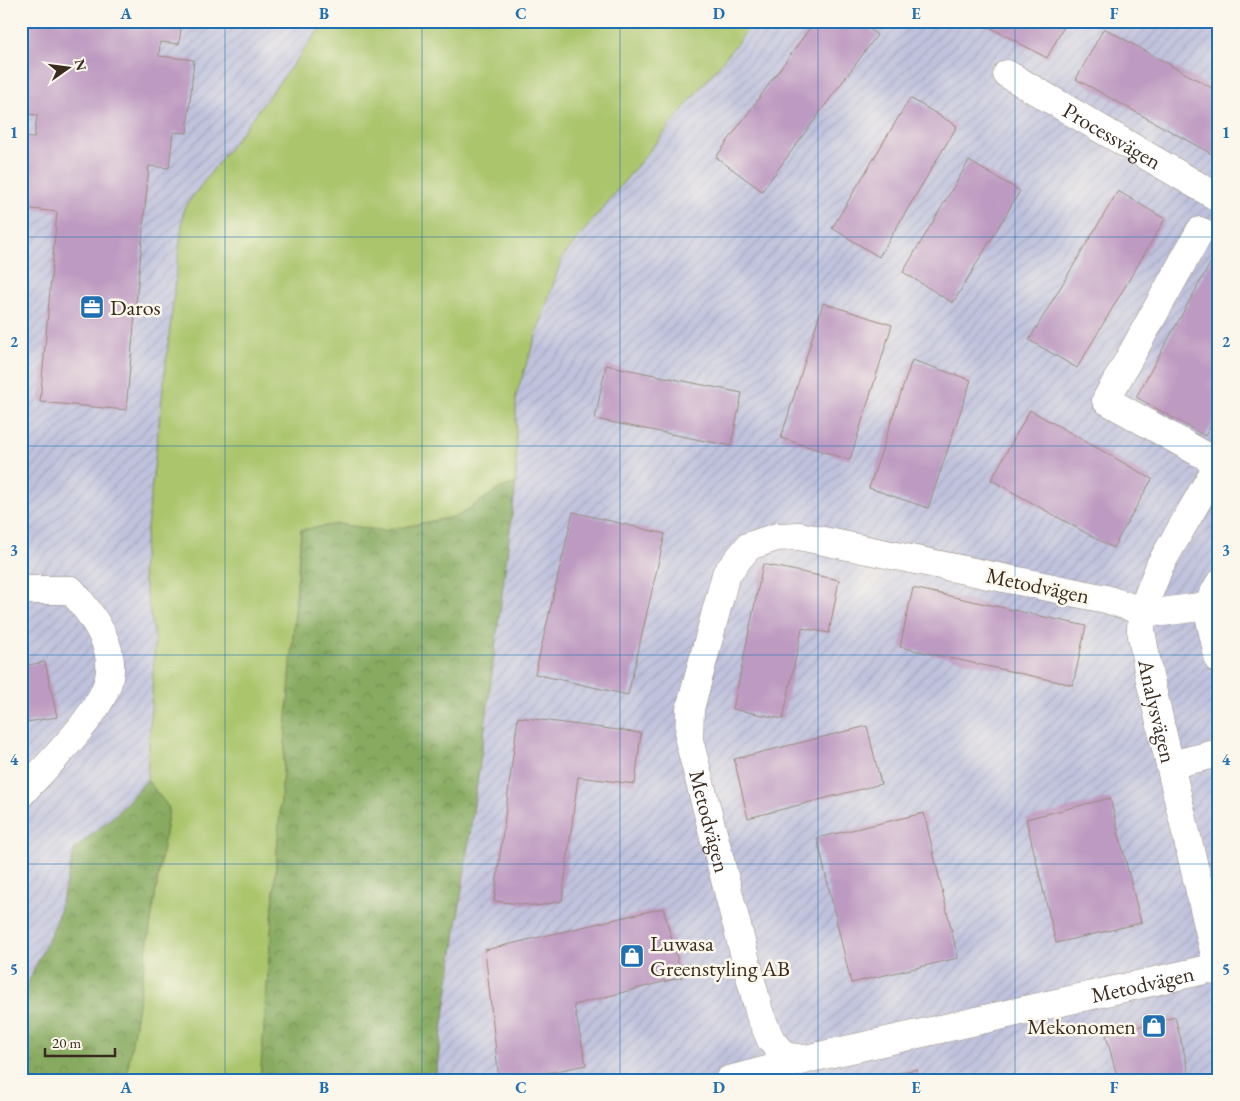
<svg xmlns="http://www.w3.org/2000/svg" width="1240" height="1101" font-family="'EB Garamond',serif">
<defs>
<pattern id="industrial-furrows" width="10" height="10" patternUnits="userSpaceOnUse" patternTransform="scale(1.25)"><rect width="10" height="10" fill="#c0c2dd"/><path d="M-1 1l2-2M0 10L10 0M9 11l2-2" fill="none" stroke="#a6a7bd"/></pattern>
<pattern id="forest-crowns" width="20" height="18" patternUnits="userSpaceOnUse" patternTransform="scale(1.25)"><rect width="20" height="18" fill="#87aa60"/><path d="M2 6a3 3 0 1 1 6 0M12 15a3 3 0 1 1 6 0" fill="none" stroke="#708b4f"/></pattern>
</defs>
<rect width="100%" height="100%" fill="#fbf7ec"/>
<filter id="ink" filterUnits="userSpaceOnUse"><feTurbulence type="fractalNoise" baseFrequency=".02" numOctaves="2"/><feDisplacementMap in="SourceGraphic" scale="10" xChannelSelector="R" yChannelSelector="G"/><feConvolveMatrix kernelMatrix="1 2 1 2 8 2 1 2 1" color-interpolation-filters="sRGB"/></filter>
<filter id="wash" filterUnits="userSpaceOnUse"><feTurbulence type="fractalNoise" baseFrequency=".0096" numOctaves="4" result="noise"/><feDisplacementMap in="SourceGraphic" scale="20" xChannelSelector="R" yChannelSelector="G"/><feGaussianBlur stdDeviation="1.12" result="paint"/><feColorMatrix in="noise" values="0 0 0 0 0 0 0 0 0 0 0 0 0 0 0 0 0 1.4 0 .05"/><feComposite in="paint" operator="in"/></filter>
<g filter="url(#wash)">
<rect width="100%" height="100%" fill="#f4ecd6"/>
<!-- industrial -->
<g fill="url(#industrial-furrows)">
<path d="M21,21H321L323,25L142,570L155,639L147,780L117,813L75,849L56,922L21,998Z"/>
<path d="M755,21H1219V1080H435L487,713L516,483V395L562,258Z"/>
</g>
<!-- grass -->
<path fill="#aac56c" stroke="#727845" d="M321,21H755L562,258L516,395V483L499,489L458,516L384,531L338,524L301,530L260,1080H126L169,808L147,780L155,639L142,570L184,208L323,25Z"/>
<!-- forest -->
<g fill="url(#forest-crowns)" stroke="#616a3f">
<path d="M516,483L487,713L435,1080H260L301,530L338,524L384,531L458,516L499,489Z"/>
<path d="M147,780L169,808L126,1080H21V998L56,922L75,849L117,813Z"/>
</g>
<g id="blocks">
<!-- building -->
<g fill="#bd9ac1">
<path d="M21,21H182L179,44L160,42L159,56L194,60L187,133L173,132L169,168L149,166L126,410L40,402L57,212L24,208L27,178L21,177V137L34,138L37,115L21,114Z"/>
<path d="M815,21H859L877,35L762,191L716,157Z"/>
<path d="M986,21H1067L1047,58L984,24Z"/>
<path d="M1104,28L1219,92V158L1076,79Z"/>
<path d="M910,98L957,126L879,257L832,228Z"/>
<path d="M969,161L1020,191L953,303L903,272Z"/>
<path d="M1118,191L1165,219L1077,368L1029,340Z"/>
<path d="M1219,248V411L1205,436L1136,397Z"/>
<path d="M823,303L892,325L850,460L781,438Z"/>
<path d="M912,360L971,380L928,508L869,488Z"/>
<path d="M606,365L742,393L731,446L595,419Z"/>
<path d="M1030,410L1152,479L1113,548L991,480Z"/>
<path d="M573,512L665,534L628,695L535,674Z"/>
<path d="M763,564L839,580L829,633L802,628L783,719L733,709Z"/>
<path d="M913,588L1086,626L1073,685L900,647Z"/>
<path d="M21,635L28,665L45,662L57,717L21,723Z"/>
<path d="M518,717L641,733L635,784L578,777L562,901L537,906L494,901Z"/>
<path d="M867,726L881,784L748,818L734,759Z"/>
<path d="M1110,798L1141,923L1056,943L1026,819Z"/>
<path d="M924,813L958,958L851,983L817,838Z"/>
<path d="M663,908L682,977L574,1005L586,1065L513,1080H499L485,950Z"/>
<path d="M1175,1017L1191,1080H1118L1106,1035Z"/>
<path d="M917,1069L919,1080H869V1079Z"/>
</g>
</g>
</g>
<g filter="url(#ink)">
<use href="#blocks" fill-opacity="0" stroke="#988b7a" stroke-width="1"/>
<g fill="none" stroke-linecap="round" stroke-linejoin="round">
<defs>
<g id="minor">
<path id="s1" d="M1007,74L1219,198"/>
<path d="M1200,231L1106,400L1218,463"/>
<path id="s2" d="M1219,463L1160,565L1142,611L1141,630L1149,676L1219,972"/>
<path d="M1219,584L1207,606L1219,660"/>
<path d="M21,590H71C92,614 118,648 108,682C98,717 46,766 21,794"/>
<path id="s3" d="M1207,606L1162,612L1142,611L1106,599L799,536L777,537L749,546L726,574L690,709L689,740L760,1015L771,1040L784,1056L806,1059L1218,967"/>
<path d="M1170,765L1219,753"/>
<path d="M729,1080L805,1060"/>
</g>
</defs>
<!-- minor casing -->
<use href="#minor" stroke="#988b7a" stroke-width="29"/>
<!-- minor -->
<use href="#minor" stroke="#fff" stroke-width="28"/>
</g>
</g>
<!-- grid -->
<path fill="none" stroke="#1f6fb2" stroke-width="1" stroke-opacity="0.55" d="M225,21V1080M422,21V1080M620,21V1080M818,21V1080M1015,21V1080M21,237H1219M21,446H1219M21,655H1219M21,864H1219"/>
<!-- icons -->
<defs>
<symbol id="office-square" viewBox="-11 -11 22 22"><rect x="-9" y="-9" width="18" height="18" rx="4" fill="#1f6fb2" stroke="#fbf7ec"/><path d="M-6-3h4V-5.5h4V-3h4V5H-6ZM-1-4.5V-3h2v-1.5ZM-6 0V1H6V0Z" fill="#fff"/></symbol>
<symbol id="shop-square" viewBox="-11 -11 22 22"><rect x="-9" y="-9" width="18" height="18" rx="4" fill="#1f6fb2" stroke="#fbf7ec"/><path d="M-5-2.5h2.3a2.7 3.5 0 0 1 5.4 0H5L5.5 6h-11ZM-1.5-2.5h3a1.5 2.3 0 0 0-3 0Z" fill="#fff"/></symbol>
</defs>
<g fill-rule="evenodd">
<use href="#office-square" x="78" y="293" width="28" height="28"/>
<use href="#shop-square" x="618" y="942" width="28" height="28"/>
<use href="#shop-square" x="1140" y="1012" width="28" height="28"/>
</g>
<g text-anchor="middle" stroke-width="5" stroke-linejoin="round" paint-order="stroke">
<!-- street labels -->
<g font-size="22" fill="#3b2a1e" stroke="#fbf7ec">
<text dy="8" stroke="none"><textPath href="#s1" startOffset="122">Processvägen</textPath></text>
<text transform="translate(1038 585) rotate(12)" y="8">Metodvägen</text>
<text dy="8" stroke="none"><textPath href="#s2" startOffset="269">Analysvägen</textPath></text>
<text dy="8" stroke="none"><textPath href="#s3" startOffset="759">Metodvägen</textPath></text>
<text dy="8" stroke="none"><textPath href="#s3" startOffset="1374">Metodvägen</textPath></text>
</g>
<!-- poi labels -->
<g font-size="22" fill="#3b2a1e" stroke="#fbf7ec" text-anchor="start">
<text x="110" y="315">Daros</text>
<text x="650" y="951">Luwasa<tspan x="650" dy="25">Greenstyling AB</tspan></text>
<text x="1136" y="1034" text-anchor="end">Mekonomen</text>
</g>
</g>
<!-- margin -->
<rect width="1240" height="1101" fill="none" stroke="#fbf7ec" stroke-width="55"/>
<!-- north arrow -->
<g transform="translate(68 68) rotate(76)" stroke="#fbf7ec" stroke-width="4" paint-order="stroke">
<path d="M0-4L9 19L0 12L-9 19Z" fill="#3b2a1e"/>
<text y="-8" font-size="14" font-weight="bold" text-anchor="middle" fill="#3b2a1e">N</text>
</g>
<!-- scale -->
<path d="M45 1048v8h70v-8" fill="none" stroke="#3b2a1e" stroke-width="2.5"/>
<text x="52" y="1048" font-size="15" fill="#3b2a1e" stroke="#fbf7ec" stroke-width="4" paint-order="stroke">20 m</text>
<rect x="28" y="28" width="1184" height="1046" fill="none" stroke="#1f6fb2" stroke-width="2"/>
<g font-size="16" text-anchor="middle" font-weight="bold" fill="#1f6fb2">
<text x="126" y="19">A</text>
<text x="324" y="19">B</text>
<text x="521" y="19">C</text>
<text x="719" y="19">D</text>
<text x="916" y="19">E</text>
<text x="1114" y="19">F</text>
<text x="14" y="138">1</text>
<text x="1226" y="138">1</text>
<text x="14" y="347">2</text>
<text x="1226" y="347">2</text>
<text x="14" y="556">3</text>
<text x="1226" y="556">3</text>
<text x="14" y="765">4</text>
<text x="1226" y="765">4</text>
<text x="14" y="975">5</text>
<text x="1226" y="975">5</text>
<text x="126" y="1093">A</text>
<text x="324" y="1093">B</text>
<text x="521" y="1093">C</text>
<text x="719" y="1093">D</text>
<text x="916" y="1093">E</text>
<text x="1114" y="1093">F</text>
</g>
</svg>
